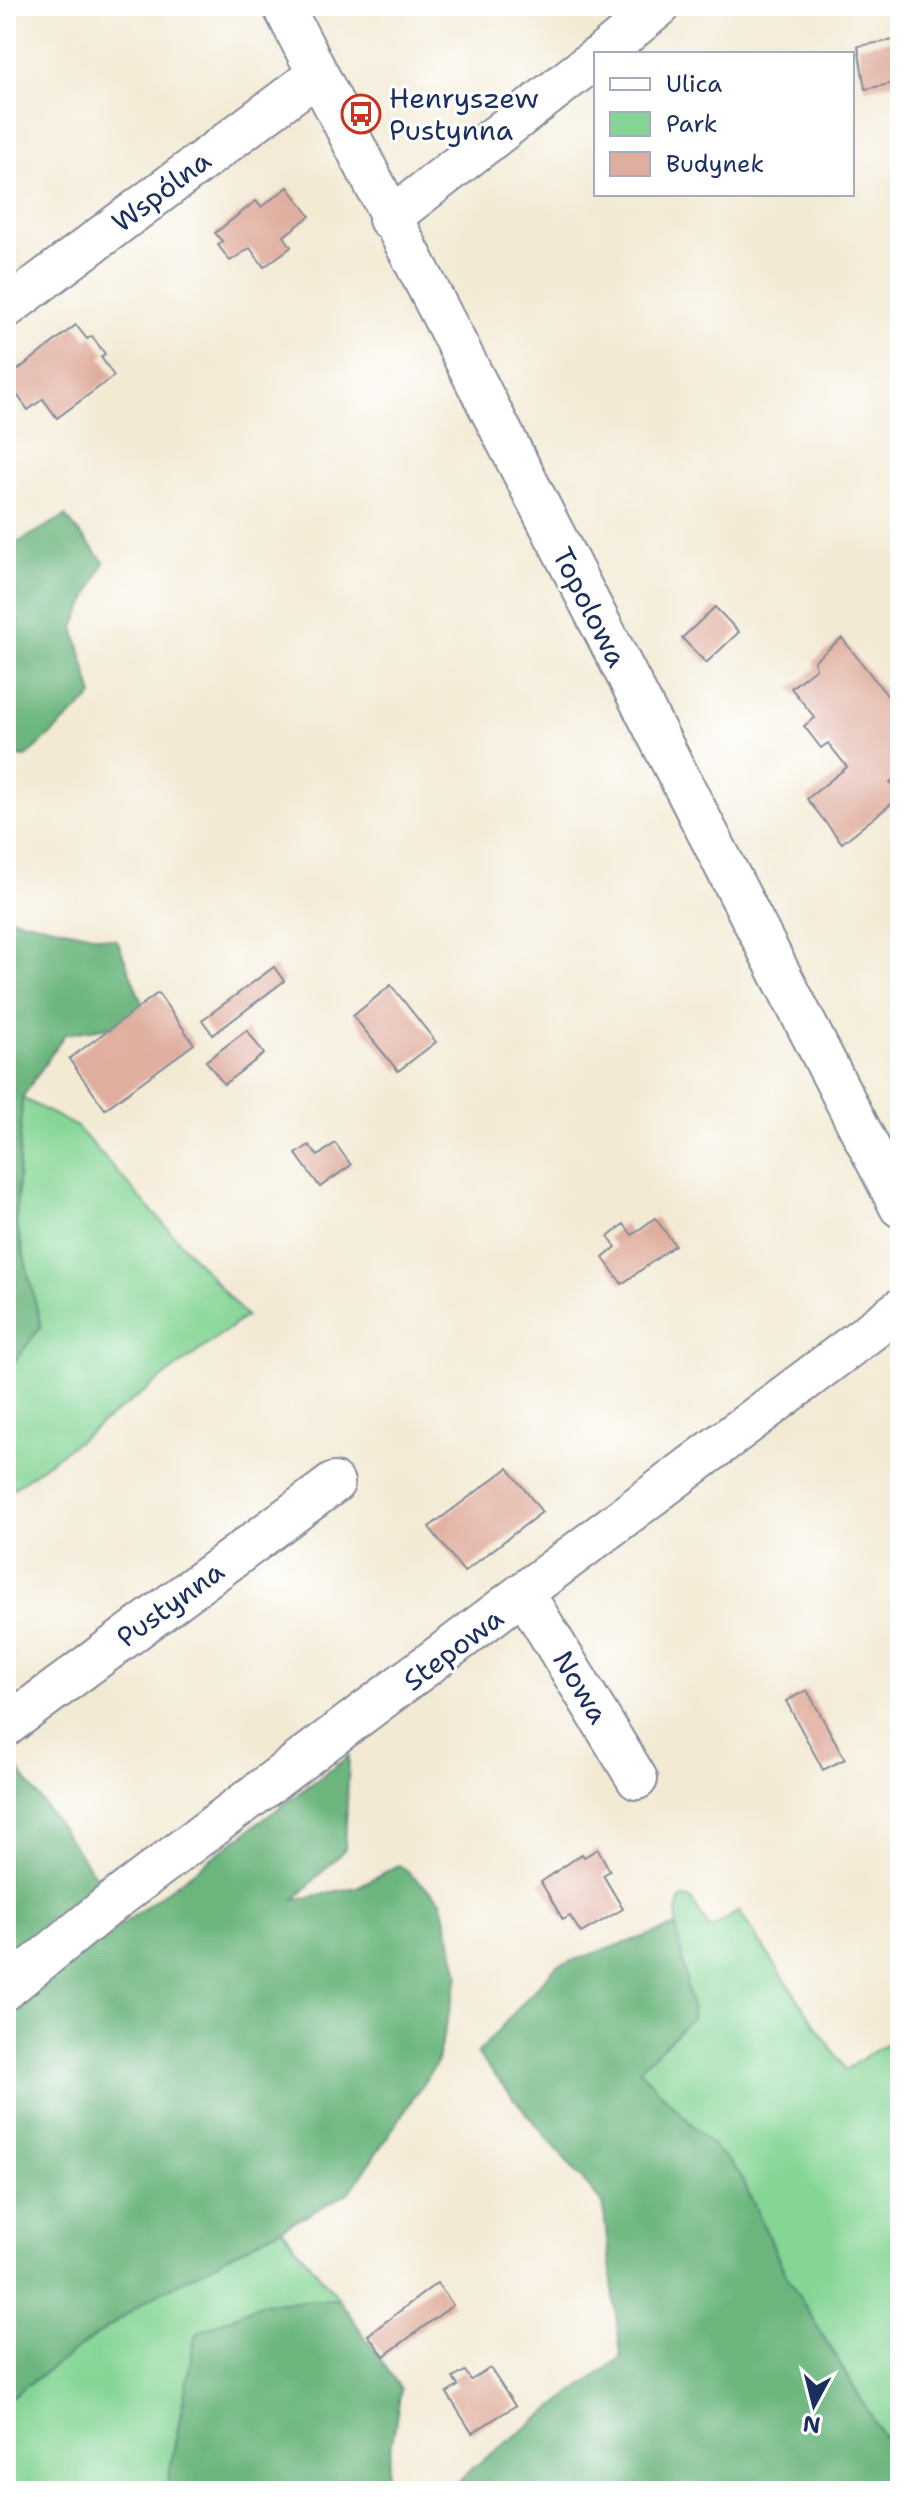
<svg xmlns="http://www.w3.org/2000/svg" width="906" height="2497" font-family="'Shantell Sans',sans-serif">
<rect width="100%" height="100%" fill="#fff"/>
<filter id="ink" filterUnits="userSpaceOnUse"><feTurbulence type="fractalNoise" baseFrequency=".0125" numOctaves="2"/><feDisplacementMap in="SourceGraphic" scale="16" xChannelSelector="R" yChannelSelector="G"/><feConvolveMatrix kernelMatrix="1 2 1 2 8 2 1 2 1" color-interpolation-filters="sRGB"/></filter>
<filter id="wash" filterUnits="userSpaceOnUse"><feTurbulence type="fractalNoise" baseFrequency=".006" numOctaves="4" result="noise"/><feDisplacementMap in="SourceGraphic" scale="32" xChannelSelector="R" yChannelSelector="G"/><feGaussianBlur stdDeviation="1.8" result="paint"/><feColorMatrix in="noise" values="0 0 0 0 0 0 0 0 0 0 0 0 0 0 0 0 0 1.4 0 .05"/><feComposite in="paint" operator="in"/></filter>
<g filter="url(#wash)">
<rect width="100%" height="100%" fill="#f3ead4"/>
<!-- green -->
<g fill="#85d595" stroke="#50827a" stroke-width="2">
<path d="M22,1098L77,1127L246,1316L6,1494V1373L41,1326L16,1223Z"/>
<path d="M682,1898L691,1899L710,1929L739,1911L846,2070L900,2034V2491L890,2448L784,2271L740,2174L638,2070L692,2017C687,1988 667,1922 682,1898Z"/>
<path d="M279,2226L339,2299L263,2303L196,2334L166,2491H6V2400L148,2299Z"/>
</g>
<!-- forest -->
<g fill="#6cb67e" stroke="#44726e" stroke-width="2">
<path d="M65,516L104,562L74,627L93,696L26,757L6,755V549Z"/>
<path d="M6,917L117,940L149,1021L65,1034L22,1098L16,1223L41,1326L6,1373Z"/>
<path d="M6,1752L105,1889L6,1966Z"/>
<path d="M349,1756L345,1849L294,1900L357,1887L399,1865L441,1900L459,1974L436,2064L350,2192L148,2299L6,2400V2011Z"/>
<path d="M676,1926L693,2017L639,2070L740,2174L784,2271L890,2448L898,2491H450L471,2469L621,2357L603,2204L477,2054L556,1966Z"/>
<path d="M339,2299L401,2389L385,2484L389,2491H166L196,2334L263,2303Z"/>
</g>
<g id="blocks">
<!-- building -->
<g fill="#e0ae9f">
<path d="M900,39V82L865,89L858,46Z"/>
<path d="M288,187L310,216L284,236L291,247L264,267L250,248L230,261L218,245L222,241L215,233L252,204L256,201L261,207Z"/>
<path d="M76,325L87,339L92,336L105,354L101,357L114,376L57,418L43,399L28,410L6,379Z"/>
<path d="M715,607L739,632L706,663L682,638Z"/>
<path d="M842,638L900,712V774L890,782L900,797L842,843L807,799L847,767L828,743L821,748L804,726L815,718L791,688L816,668L814,661Z"/>
<path d="M274,967L284,981L213,1035L202,1020Z"/>
<path d="M391,985L436,1042L398,1071L353,1016Z"/>
<path d="M158,993L194,1044L105,1109L69,1059Z"/>
<path d="M247,1030L264,1054L224,1084L206,1061Z"/>
<path d="M335,1143L351,1165L320,1187L296,1154L309,1145L318,1156Z"/>
<path d="M655,1218L675,1245L622,1284L603,1258L616,1247L608,1237L624,1224L632,1235Z"/>
<path d="M508,1468L542,1512L464,1572L429,1527Z"/>
<path d="M807,1690L845,1759L823,1770L786,1701Z"/>
<path d="M598,1849L610,1871L603,1875L623,1909L581,1933L570,1916L563,1920L541,1882L582,1854L584,1857Z"/>
<path d="M437,2283L453,2305L384,2356L368,2335Z"/>
<path d="M490,2368L515,2406L472,2433L447,2393L458,2386L453,2378L465,2371L471,2380Z"/>
</g>
</g>
</g>
<g filter="url(#ink)">
<use href="#blocks" fill-opacity="0" stroke="#878c99" stroke-width="2"/>
<g fill="none" stroke-linecap="round" stroke-linejoin="round">
<defs>
<g id="minor">
<path d="M283,6L900,1207"/>
<path d="M602,54L660,6"/>
<path d="M389,219L596,58"/>
<path d="M6,308L317,75"/>
<path d="M525,1595L637,1779"/>
<path d="M6,1726L334,1483"/>
<path d="M6,1989L115,1900L900,1309"/>
</g>
</defs>
<!-- minor casing -->
<use href="#minor" stroke="#878c99" stroke-width="44"/>
<!-- minor -->
<use href="#minor" stroke="#fff" stroke-width="40"/>
</g>
</g>
<!-- icons -->
<defs>
<symbol id="bus-ring" viewBox="-11 -11 22 22"><circle r="9.5" fill="#fff" stroke="#c8321e" stroke-width="1.5"/><path d="M-5-6H5V4H4V6H2V4H-2V6H-4V4H-5ZM-3.5-4V0h7V-4ZM-3.5 1.2v1.5H-2V1.2ZM2 1.2v1.5H3.5V1.2Z" fill="#c8321e"/></symbol>
</defs>
<g fill-rule="evenodd">
<use href="#bus-ring" x="339" y="92" width="44" height="44"/>
</g>
<g text-anchor="middle" stroke-width="6" stroke-linejoin="round" paint-order="stroke">
<!-- poi labels -->
<g font-size="28" fill="#1b2f5e" stroke="#fff" text-anchor="start">
<text x="389" y="108">Henryszew<tspan x="389" dy="32">Pustynna</tspan></text>
</g>
<!-- street labels -->
<g font-size="28" fill="#1b2f5e" stroke="#fff">
<text transform="translate(161 191) rotate(-37)" y="10">Wspólna</text>
<text transform="translate(590 607) rotate(63)" y="10">Topolowa</text>
<text transform="translate(170 1604) rotate(-36)" y="10">Pustynna</text>
<text transform="translate(453 1649) rotate(-37)" y="10">Stepowa</text>
<text transform="translate(581 1687) rotate(59)" y="10">Nowa</text>
</g>
</g>
<!-- margin -->
<rect width="906" height="2497" fill="none" stroke="#fff" stroke-width="32"/>
<!-- legend -->
<rect x="594" y="52" width="260" height="144" fill="#ffffff" stroke="#a4acbf" stroke-width="2"/>
<rect x="610" y="78" width="40" height="12" fill="#ffffff" stroke="#a4acbf" stroke-width="2"/>
<text x="666" y="92" font-size="24" fill="#1b2f5e">Ulica</text>
<rect x="610" y="112" width="40" height="24" fill="#85d595" stroke="#a4acbf" stroke-width="2"/>
<text x="666" y="132" font-size="24" fill="#1b2f5e">Park</text>
<rect x="610" y="152" width="40" height="24" fill="#e0ae9f" stroke="#a4acbf" stroke-width="2"/>
<text x="666" y="172" font-size="24" fill="#1b2f5e">Budynek</text>
<!-- north arrow -->
<g transform="translate(814 2405) rotate(187)" stroke="#ffffff" stroke-width="6" paint-order="stroke">
<path d="M0-6L14 30L0 20L-14 30Z" fill="#1b2f5e"/>
<text y="-12" font-size="22" font-weight="bold" text-anchor="middle" fill="#1b2f5e">N</text>
</g>
</svg>
